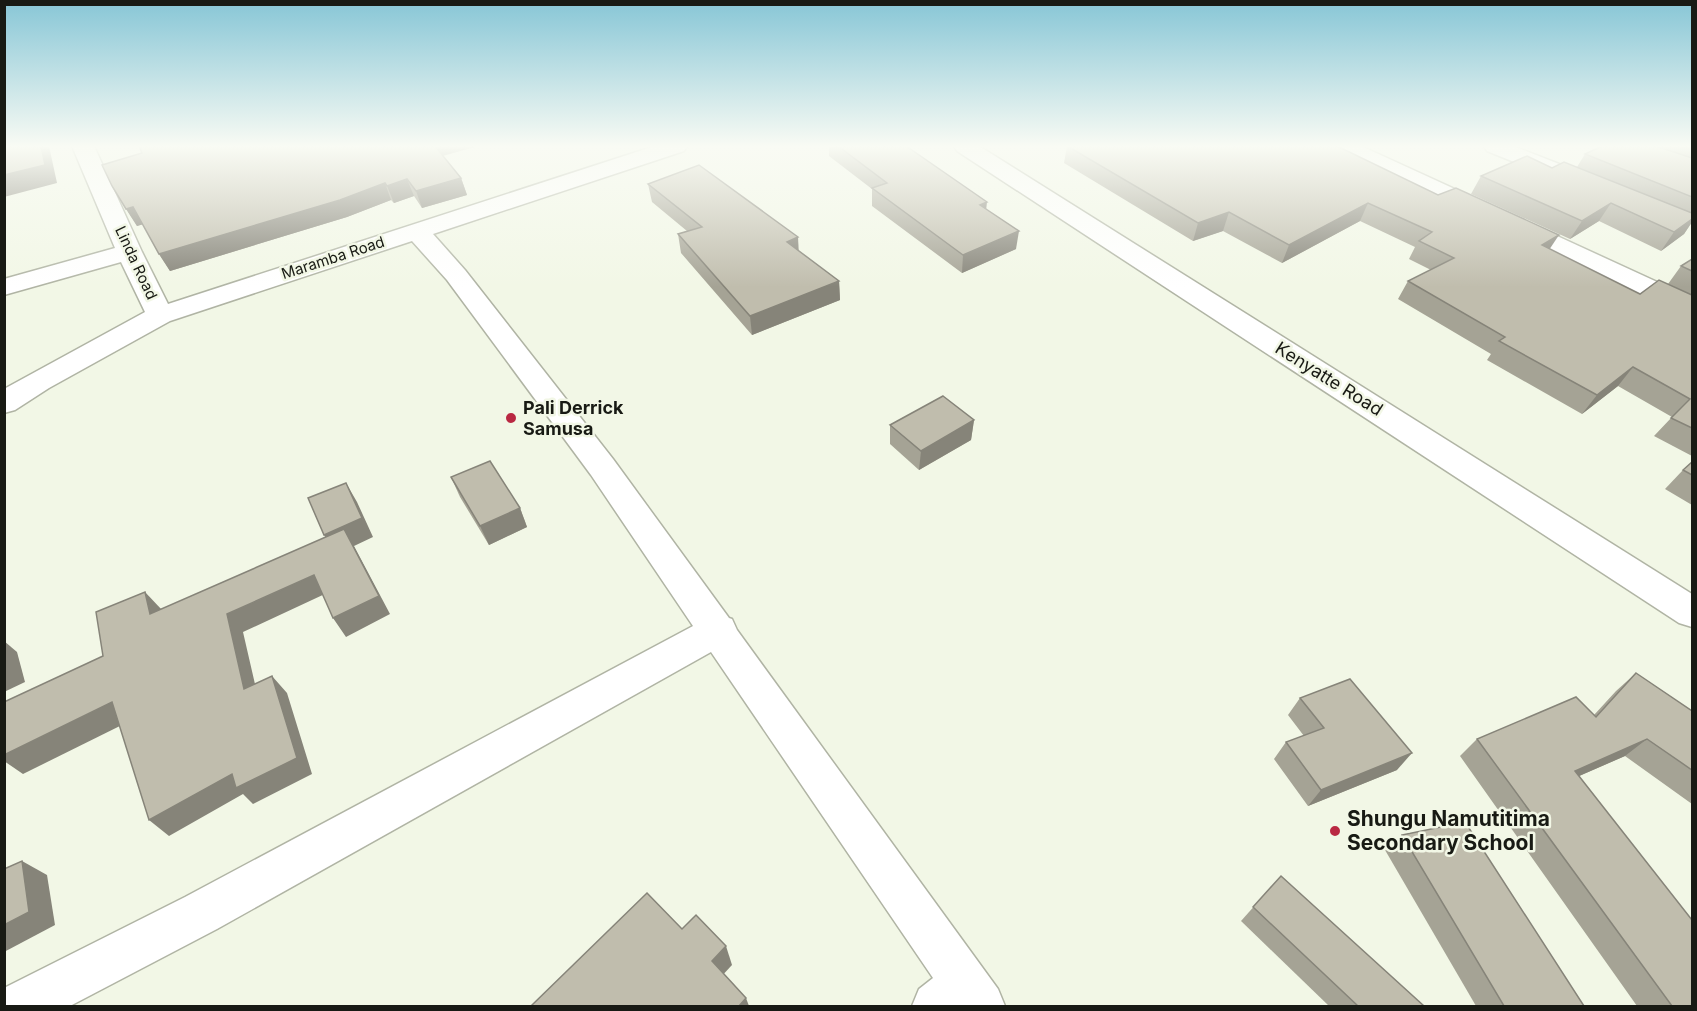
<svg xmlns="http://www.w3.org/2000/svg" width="1697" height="1011" font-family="Inter,sans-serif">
<rect width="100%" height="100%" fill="#f2f7e6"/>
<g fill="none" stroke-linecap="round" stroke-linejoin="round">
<defs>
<g id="street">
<path d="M72,146H94L142,252L168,304L655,146H687L684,151L433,234L465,270L613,459L729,618L732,619L737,630L998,989L1005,1006H912L919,989L933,978L711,652L217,929L70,1006H4V988L185,897L693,626L591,475L447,280L412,241L170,321L49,388L15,410L4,413V389L145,312L121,262L4,295V279L115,248Z"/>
<path d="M954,146H979L1692,594V627L1679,623L957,151Z"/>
<path d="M1333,146H1361L1692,298V316L1683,314L1336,151Z"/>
<path d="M1484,146H1513L1572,169L1575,174L1572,179L1564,181L1556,179L1487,151Z"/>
</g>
</defs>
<!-- street casing -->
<use href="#street" stroke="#b0b4a4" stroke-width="3"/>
<!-- street -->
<use href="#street" fill="#fff" fill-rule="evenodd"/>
</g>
<!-- wall -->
<g fill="#a5a395">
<path d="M139,146H478L443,156L461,178L467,195L422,208L414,196L394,203L391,200L347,217L170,271L159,254L143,224L137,226L112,186L142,153Z"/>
<path d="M829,146H906L986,209L1016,249L962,273L872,206V189L829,156Z"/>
<path d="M1067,146H1337L1640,294L1668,284L1681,266L1692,259V456L1654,436L1672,417L1618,386L1582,414L1487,360L1491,354L1398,299L1408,281L1431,270L1409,259L1415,247L1360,221L1282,263L1223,231L1193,241L1064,163Z"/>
<path d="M1602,146H1692V222L1684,234L1661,251L1599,221L1570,239L1471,194L1481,176L1552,168L1577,167L1585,154Z"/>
<path d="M648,184L799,251L839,281L840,300L752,335L681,253L678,234L687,231L652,202Z"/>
<path d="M974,420L971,440L919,470L890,444V425Z"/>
<path d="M1692,462V505L1665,489L1683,470Z"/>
<path d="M451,477L520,508L527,527L489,545L460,497Z"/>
<path d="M1636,673L1692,711V804L1625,756L1579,776L1692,1006H1637L1460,756L1477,739L1594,715L1616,691Z"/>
<path d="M1300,698L1397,770L1308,806L1274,759L1286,742L1304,736L1288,715Z"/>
<path d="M1402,835L1584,1006H1476L1385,850Z"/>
<path d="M1281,876L1424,1006H1329L1241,921Z"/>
</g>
<!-- shaded-wall -->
<g fill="#868479">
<path d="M41,146H49L57,183L4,197V175Z"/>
<path d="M433,146H478L437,157Z"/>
<path d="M461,178L467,195L422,208L416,191Z"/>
<path d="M407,179L414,196L394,203L387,186Z"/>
<path d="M385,183L391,200L347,217L170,271L159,254Z"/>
<path d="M987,202L985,220L980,205Z"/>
<path d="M1368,203L1360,221L1282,263L1289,245Z"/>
<path d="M1611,203L1599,221L1570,239L1582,221Z"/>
<path d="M133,207L144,224L137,226L126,209Z"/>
<path d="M1229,212L1223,231L1193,241L1198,223Z"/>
<path d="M1692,219V222L1684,234L1661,251L1674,232Z"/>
<path d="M1019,231L1016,249L962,273L963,255Z"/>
<path d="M1559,235L1547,253L1542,245Z"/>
<path d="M798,237L799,256L787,242Z"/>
<path d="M839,281L840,300L752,335L750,316Z"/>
<path d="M1633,367L1618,386L1582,414L1597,395Z"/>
<path d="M974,420L971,440L919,470L921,451Z"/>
<path d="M346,483L357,502L373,537L354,546L390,614L346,637L333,618L336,554L324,535Z"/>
<path d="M520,508L527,527L489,545L480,526Z"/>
<path d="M314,575L327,593L243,632L260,706L244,689L227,614Z"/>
<path d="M145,592L162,610L150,614Z"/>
<path d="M4,641L17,652L25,682L4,692Z"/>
<path d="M272,676L287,693L312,774L253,804L243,794L169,836L149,820Z"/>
<path d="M112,702L132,720L23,774L4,761V755Z"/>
<path d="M1647,739L1625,756L1554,787L1575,771Z"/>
<path d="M1412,753L1397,770L1308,806L1321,790Z"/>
<path d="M22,861L47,875L55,925L4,952V925Z"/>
<path d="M726,946L732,965L719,979L712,961Z"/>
<path d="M746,998L749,1006H739Z"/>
</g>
<!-- building -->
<g fill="#c0bdad" stroke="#868479" stroke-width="1.5">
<path d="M4,146H41L45,165L4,175Z"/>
<path d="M139,146H435L461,178L416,191L407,179L387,186L385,183L340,200L159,254L133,207L126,209L112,186L102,165L142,153Z"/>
<path d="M838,146H906L987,202L980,205L1019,231L963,255L872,188L887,183Z"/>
<path d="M1067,146H1337L1438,195L1456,188L1559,235L1542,245L1640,294L1659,280L1692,295V428L1671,418L1690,399L1633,367L1597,395L1499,341L1505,337L1408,281L1454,258L1419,241L1432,232L1368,203L1289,245L1229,212L1198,223Z"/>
<path d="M1602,146H1656L1692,158V197L1585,154Z"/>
<path d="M1527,156L1552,168L1564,162L1692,213V219L1674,232L1611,203L1582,221L1481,176Z"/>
<path d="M699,165L798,237L787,242L839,281L750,316L678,234L702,227L648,184Z"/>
<path d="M1692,259V271L1681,266Z"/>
<path d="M943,396L974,420L921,451L890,425Z"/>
<path d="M490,461L520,508L480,526L451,477Z"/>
<path d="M1692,462V475L1683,470Z"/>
<path d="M346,483L362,518L324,535L308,498Z"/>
<path d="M344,529L379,596L333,618L314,575L227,614L244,689L272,676L297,758L236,788L232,774L149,820L112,702L4,755V702L103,656L96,612L145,592L150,614Z"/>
<path d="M1636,673L1692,711V770L1647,739L1575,771L1692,920V1006H1672L1477,739L1576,697L1596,717Z"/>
<path d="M1350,679L1412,753L1321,790L1286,742L1324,728L1300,698Z"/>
<path d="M1465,822L1584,1006H1504L1402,835Z"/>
<path d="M22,861L29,912L4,925V869Z"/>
<path d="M1281,876L1424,1006H1358L1253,907Z"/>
<path d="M647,893L682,929L696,915L726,946L712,961L746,998L739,1006H531Z"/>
</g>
<!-- sky -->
<linearGradient id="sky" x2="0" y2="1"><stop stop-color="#87c6d6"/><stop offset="0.51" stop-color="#f9fbf4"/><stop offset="1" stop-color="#f9fbf4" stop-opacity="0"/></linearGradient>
<rect width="1697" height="287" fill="url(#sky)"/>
<!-- markers -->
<g fill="#b92842" stroke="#f2f7e6" stroke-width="2">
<circle cx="511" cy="418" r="6"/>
<circle cx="1335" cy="831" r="6"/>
</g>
<g text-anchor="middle" stroke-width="5" stroke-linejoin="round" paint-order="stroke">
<!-- far-street labels -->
<g font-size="15" fill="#181a14" stroke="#f2f7e6">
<text transform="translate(333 258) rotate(-18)" y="5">Maramba Road</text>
<text transform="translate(136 263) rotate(65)" y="5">Linda Road</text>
</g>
<!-- street labels -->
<g font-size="18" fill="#181a14" stroke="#f2f7e6">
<text transform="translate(1329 379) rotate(32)" y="6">Kenyatte Road</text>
</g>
<!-- poi labels -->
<g font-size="18" font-weight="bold" fill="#181a14" stroke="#f2f7e6" text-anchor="start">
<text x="523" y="414">Pali Derrick<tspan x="523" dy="21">Samusa</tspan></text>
</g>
<!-- near-poi labels -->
<g font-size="21" font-weight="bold" fill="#181a14" stroke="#f2f7e6" text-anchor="start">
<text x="1347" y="826">Shungu Namutitima<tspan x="1347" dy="24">Secondary School</tspan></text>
</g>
</g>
<!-- border -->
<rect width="1697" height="1011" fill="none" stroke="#181a14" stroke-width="12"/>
</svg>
